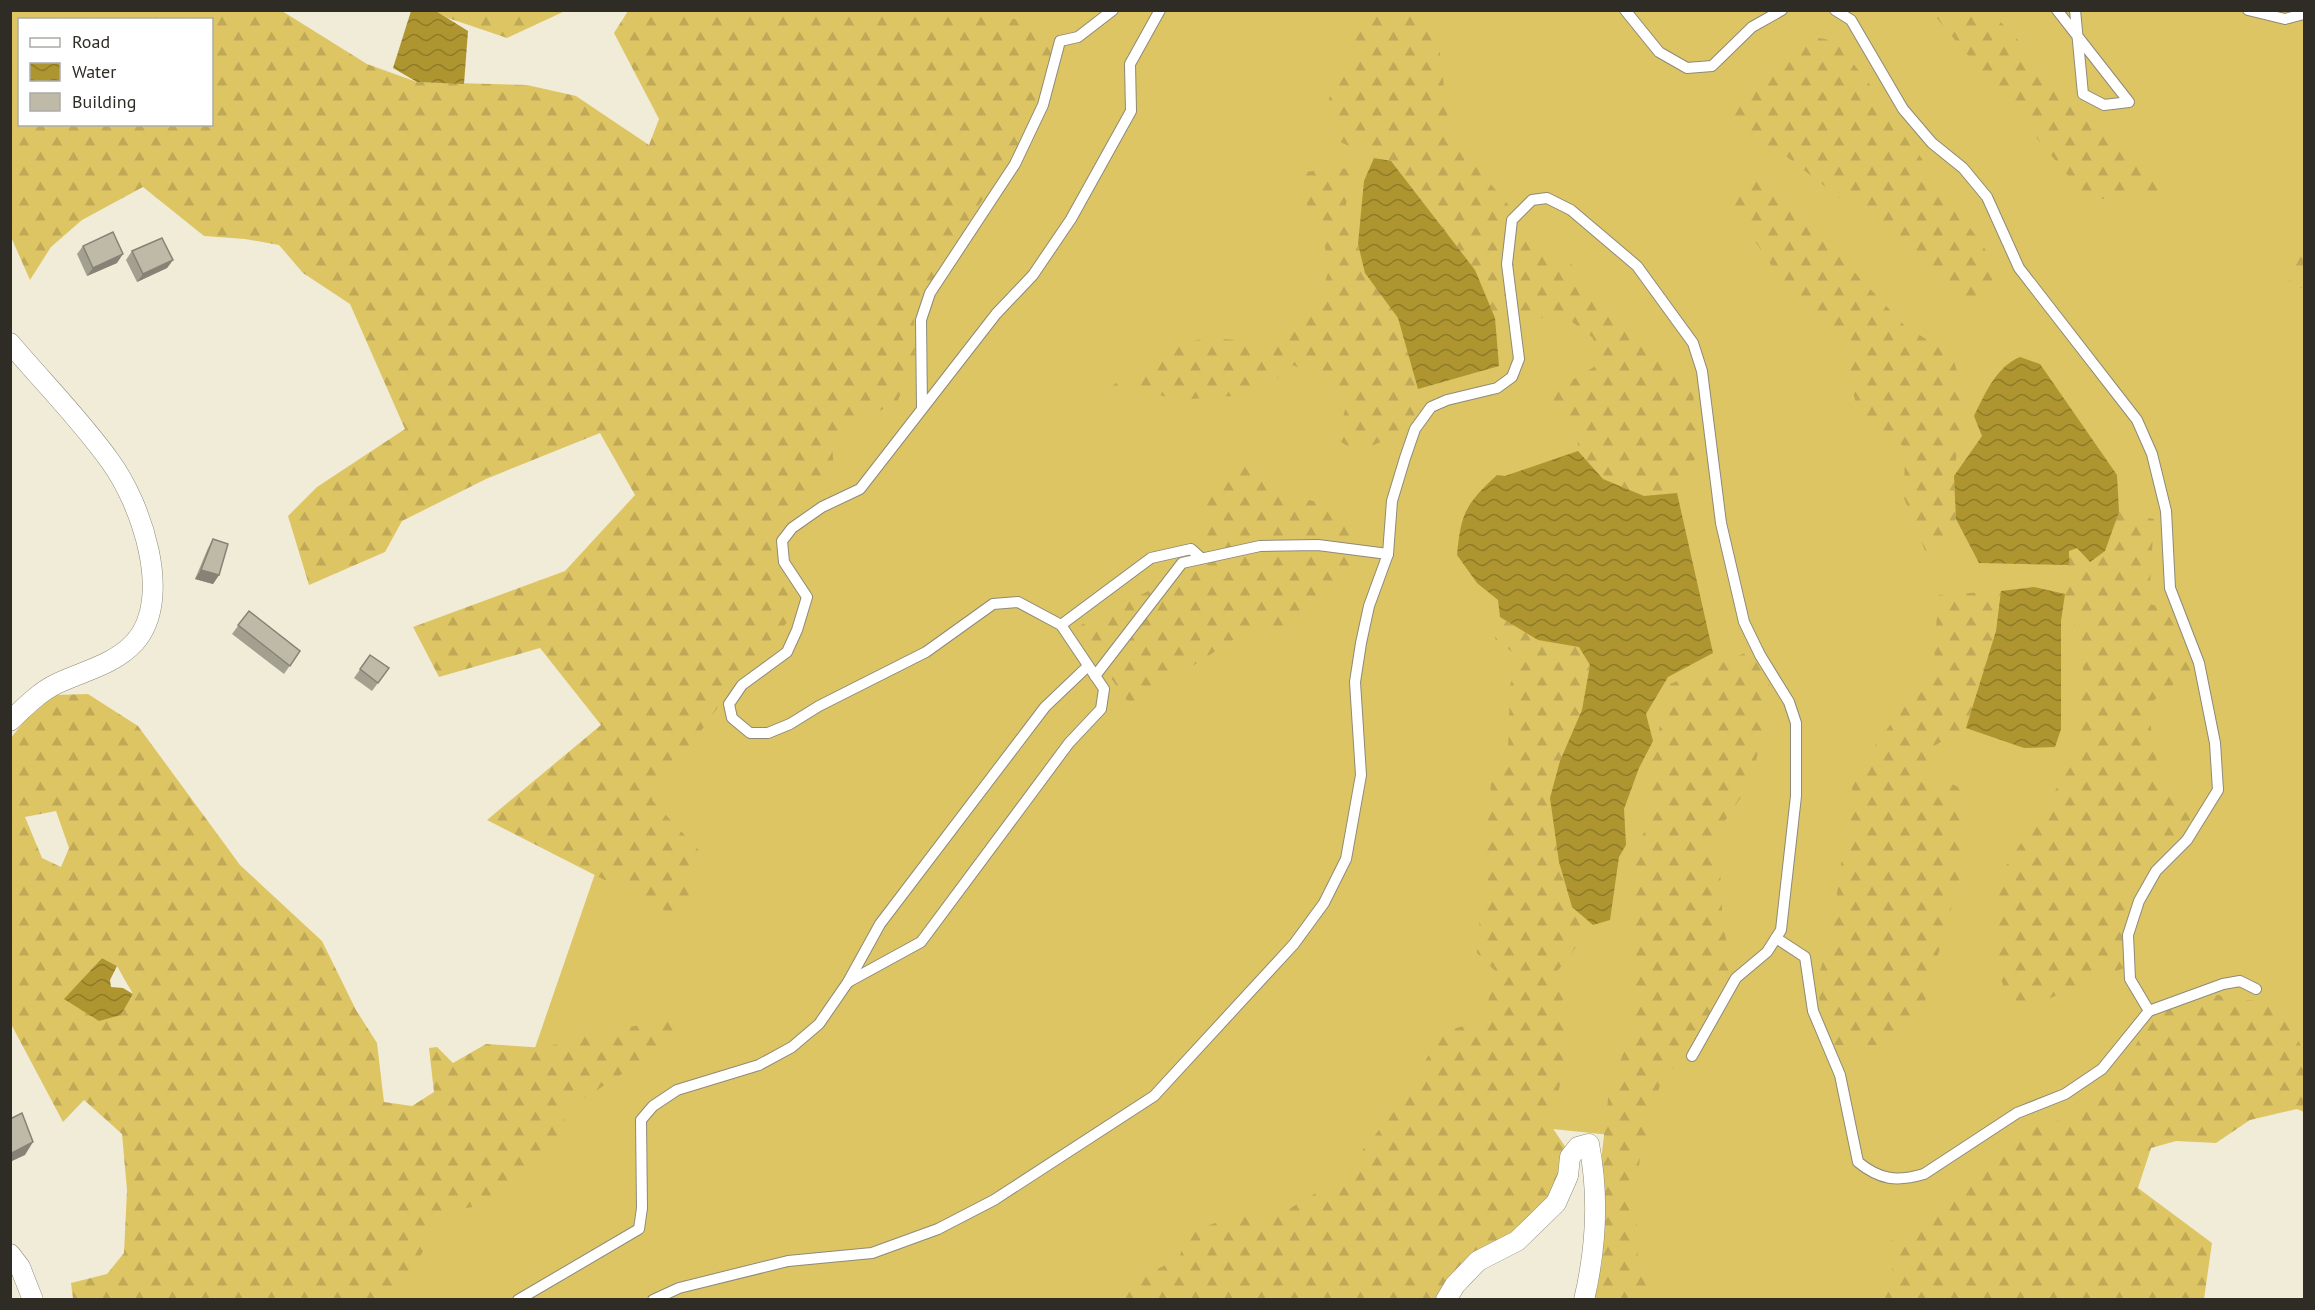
<svg xmlns="http://www.w3.org/2000/svg" width="2315" height="1310" font-family="'PT Sans',sans-serif">
<defs>
<pattern id="forest-firs" width="22" height="20" patternUnits="userSpaceOnUse" patternTransform="scale(1.5)"><rect width="22" height="20" fill="#dec564"/><path d="M5 1l3.5 6h-7zM16 11l3.5 6h-7z" fill="#bfa957"/></pattern>
<pattern id="water-waves" width="16" height="10" patternUnits="userSpaceOnUse" patternTransform="scale(1.5)"><rect width="16" height="10" fill="#ae9530"/><path d="M0 5q4-4 8 0t8 0" fill="none" stroke="#8e7a29"/></pattern>
</defs>
<rect width="100%" height="100%" fill="#f1ecd8"/>
<!-- grass -->
<path fill="#dec564" d="M912,11H2304V1072L2242,1034L1901,1299H1633L1620,1136L1438,1117L1199,1299L321,1300L518,1097L825,207Z"/>
<!-- forest -->
<g fill="url(#forest-firs)" fill-rule="evenodd">
<path d="M10,11H282L367,64L417,82L527,85L576,96L649,145L659,119L614,33L628,11H973L1035,23L1056,44L1021,141L943,260L914,312L915,363L897,402L831,436L834,467L775,528L771,560L791,590L790,619L738,679L652,800L705,857L679,918L487,820L601,725L540,648L439,677L413,627L565,571L635,495L600,433L486,479L402,521L385,552L309,585L288,516L317,487L405,429L350,304L303,273L279,245L245,239L204,236L143,187L82,220L51,247L30,280L11,237ZM20,20H212V124H20Z"/>
<path d="M436,11L565,10V11L507,38L448,18Z"/>
<path d="M1350,11H1430L1439,45L1450,136L1544,247L1568,261L1693,392L1698,453L1677,493L1644,496L1603,479L1578,451L1577,425L1550,413L1551,379H1574L1594,367L1593,338L1567,318H1495L1475,270L1392,162L1374,158L1336,140L1329,98L1349,69Z"/>
<path d="M1931,11H1990L2162,190L2089,201Z"/>
<path d="M1814,37L1835,41L1868,82L2006,279L1976,304L1782,153L1718,119Z"/>
<path d="M1351,168L1344,220L1358,244L1365,273L1398,318L1418,389L1414,419L1391,438L1356,452L1337,439L1350,392L1293,365L1259,394L1178,400L1134,388L1106,390L1172,346L1206,338L1270,342L1314,310L1328,273L1323,231L1300,193L1302,172Z"/>
<path d="M1754,172L1779,192L1905,326L1952,355L1964,393L1954,476L1956,519L1931,566L1904,498L1905,447L1860,422L1844,351L1795,300L1729,203Z"/>
<path d="M2304,247V288H2285Z"/>
<path d="M1238,462L1280,492L1324,504L1357,530L1363,568L1287,630L1259,623L1131,706L1075,628L1206,562L1203,507Z"/>
<path d="M2119,512L2154,519L2149,604L2167,608L2192,669L2147,706L2159,773L2198,809C2175,840 2126,882 2123,921C2121,936 2123,952 2124,968L2033,1005L2009,1002L1994,959L1997,927L1992,902L2006,866L2075,760L2084,656L2065,594L2069,551L2077,547L2105,551Z"/>
<path d="M2001,591L1996,631L1966,728L1925,751L1930,775L1964,789L1961,873L1922,1012L1890,1045H1834L1820,1010L1818,977L1831,935L1854,775L1934,664L1938,595Z"/>
<path d="M1500,617L1538,640L1579,647L1590,665L1582,710L1560,761L1553,829L1572,907L1593,925L1556,973L1571,1030L1559,1089L1548,1121L1568,1151L1555,1201L1443,1299L1112,1300L1130,1283L1179,1258L1188,1233L1237,1215L1289,1209L1339,1179L1393,1113L1443,1032L1483,1020L1496,972L1477,953L1491,783L1508,752L1510,686L1519,657L1495,639Z"/>
<path d="M1750,651L1771,688L1752,781L1718,831L1723,927L1734,968L1692,1045L1660,1085L1641,1152L1636,1186L1638,1266L1652,1299L1592,1300L1602,1262V1153L1609,1090L1628,1041L1637,975L1630,863L1650,819L1652,759L1670,684Z"/>
<path d="M88,694L138,726L240,865L322,941L356,1010L377,1043L384,1102L412,1106L434,1092L429,1048L437,1047L453,1063L486,1044L546,1048L578,1036L674,1019L684,1034L563,1112L569,1139L491,1204L442,1212C423,1252 415,1278 373,1299H73L71,1283L107,1274L124,1253L127,1190L122,1134L84,1100L63,1122L11,1024L10,739L26,719L55,695ZM56,811L69,848L61,867L42,858L25,817ZM102,958L117,966L133,994L121,1015L65,999Z"/>
<path d="M2211,994L2281,1005L2304,1052V1112L2297,1109L2250,1120L2216,1143L2176,1141L2151,1148L2138,1188L2212,1243L2204,1299L1874,1300L1893,1284L1891,1241L1978,1180L1992,1150L2031,1122L2067,1120L2110,1091L2148,1023L2163,1009Z"/>
</g>
<!-- water -->
<g fill="url(#water-waves)">
<path d="M411,11H436L468,31L464,84L417,82L393,68Z"/>
<path d="M1374,158L1391,161L1475,270L1495,318L1499,366L1418,389L1398,318L1365,273L1358,244L1364,181Z"/>
<path d="M2020,357L2040,364L2117,475L2119,512L2105,551L2090,562L2077,548L2069,551V565L1979,563L1956,519L1954,476L1982,436L1974,416C1985,394 1996,367 2020,357Z"/>
<path d="M1578,451L1603,479L1644,496L1677,493L1713,653L1668,677L1646,714L1653,741L1639,768L1624,809L1626,845L1619,857L1610,920L1593,925L1572,907L1559,862L1550,798L1560,761L1582,710L1590,665L1579,647L1538,640L1500,617L1498,600L1477,583L1457,555C1461,512 1466,504 1497,475L1505,476Z"/>
<path d="M2034,587L2065,594L2061,621V729L2055,747L2024,748L1966,728L1996,631L2001,591Z"/>
<path d="M102,958L117,966L110,980L111,987L123,988L133,994L121,1015L99,1021L64,999Z"/>
</g>
<g fill="none" stroke-linecap="round" stroke-linejoin="round">
<defs>
<g id="lane">
<path d="M1625,10L1659,52L1687,68L1712,66L1752,27L1782,10"/>
<path d="M1835,10L1851,20L1903,109L1932,143L1963,168L1987,197L2019,268L2137,420L2152,454L2166,511L2170,588L2199,663L2215,743L2218,790L2187,840L2156,871L2139,901L2128,935L2130,979L2149,1011"/>
<path d="M2057,10L2129,102L2104,105L2083,94L2075,10"/>
<path d="M2248,10L2285,19L2304,14"/>
<path d="M922,408L921,320L930,293L1015,164L1043,105L1060,41L1078,37L1113,10"/>
<path d="M1061,625L1151,558L1191,549L1201,558"/>
<path d="M1095,676L1182,563L1260,546L1318,545L1388,554"/>
<path d="M1776,938L1805,957L1813,1011L1840,1075L1858,1162C1880,1180 1897,1182 1924,1174L2017,1113L2065,1094L2102,1069L2149,1011L2223,984L2240,981L2256,989"/>
<path d="M848,982L921,942L1069,743L1101,709L1104,689L1061,625L1018,602L993,604L926,652L819,706L790,724L768,733H750L732,718L729,704L742,685L787,652L797,630L807,597L784,562L782,541L792,528L822,507L860,489L996,314L1033,275L1071,219L1131,111L1130,64L1160,10"/>
<path d="M518,1300L639,1229L642,1208L641,1120L653,1106L677,1090L759,1065L792,1047L819,1024L848,982L880,924L1045,707L1088,666"/>
<path d="M653,1300L679,1288L788,1261L872,1253L938,1229L994,1200L1154,1096L1294,944L1324,903L1346,859L1361,775L1355,682L1361,643L1369,606L1388,554L1392,501L1405,458L1415,429L1431,407L1447,400L1497,388L1512,377L1519,359L1507,264L1512,220L1532,200L1547,198L1571,210L1637,266L1693,343L1702,371L1721,523L1744,622L1760,655L1789,702L1796,723V796L1781,930L1767,952L1736,978L1692,1056"/>
</g>
<g id="street">
<path d="M10,343C43,382 80,419 110,461C141,503 174,598 135,642C114,665 83,671 56,684C38,693 24,708 10,721"/>
<path d="M10,1254L20,1267L33,1300"/>
<path d="M1446,1300L1455,1285L1478,1261L1517,1241L1556,1203L1568,1176L1570,1157L1578,1147L1589,1144C1599,1195 1596,1249 1584,1300"/>
</g>
</defs>
<!-- lane casing -->
<use href="#lane" stroke="#8e8a78" stroke-width="12"/>
<!-- street casing -->
<use href="#street" stroke="#8e8a78" stroke-width="21"/>
<!-- lane -->
<use href="#lane" stroke="#fff" stroke-width="10"/>
<!-- street -->
<use href="#street" stroke="#fff" stroke-width="20"/>
</g>
<!-- wall -->
<g fill="#a4a090">
<path d="M83,246L117,263L87,276L77,254Z"/>
<path d="M132,251L173,260L167,268L137,282L126,260Z"/>
<path d="M213,539L219,575L213,584L195,579L208,548Z"/>
<path d="M249,611L300,651L284,674L232,634Z"/>
<path d="M370,655L389,668L372,691L354,678Z"/>
</g>
<!-- shaded-wall -->
<g fill="#868275">
<path d="M123,254L117,263L87,276L93,268Z"/>
<path d="M173,260L167,268L137,282L143,274Z"/>
<path d="M201,570L219,575L213,584L195,579Z"/>
<path d="M33,1142L25,1155L10,1162V1154Z"/>
</g>
<!-- building -->
<g fill="#bfbaa7" stroke="#868275" stroke-width="1.5">
<path d="M113,232L123,254L93,268L83,246Z"/>
<path d="M162,238L173,260L143,274L132,251Z"/>
<path d="M213,539L228,544L219,575L201,570Z"/>
<path d="M249,611L300,651L290,666L238,625Z"/>
<path d="M370,655L389,668L378,683L360,669Z"/>
<path d="M22,1113L33,1142L10,1154V1119Z"/>
</g>
<!-- border -->
<rect width="2315" height="1310" fill="none" stroke="#2e2c24" stroke-width="24"/>
<!-- legend -->
<rect x="18" y="18" width="195" height="108" fill="#ffffff" stroke="#ababa7" stroke-width="1.5"/>
<rect x="30" y="38" width="30" height="9" fill="#ffffff" stroke="#ababa7" stroke-width="1.5"/>
<text x="72" y="48" font-size="18" fill="#2e2c24">Road</text>
<rect x="30" y="63" width="30" height="18" fill="url(#water-waves)" stroke="#ababa7" stroke-width="1.5"/>
<text x="72" y="78" font-size="18" fill="#2e2c24">Water</text>
<rect x="30" y="93" width="30" height="18" fill="#bfbaa7" stroke="#ababa7" stroke-width="1.5"/>
<text x="72" y="108" font-size="18" fill="#2e2c24">Building</text>
</svg>
